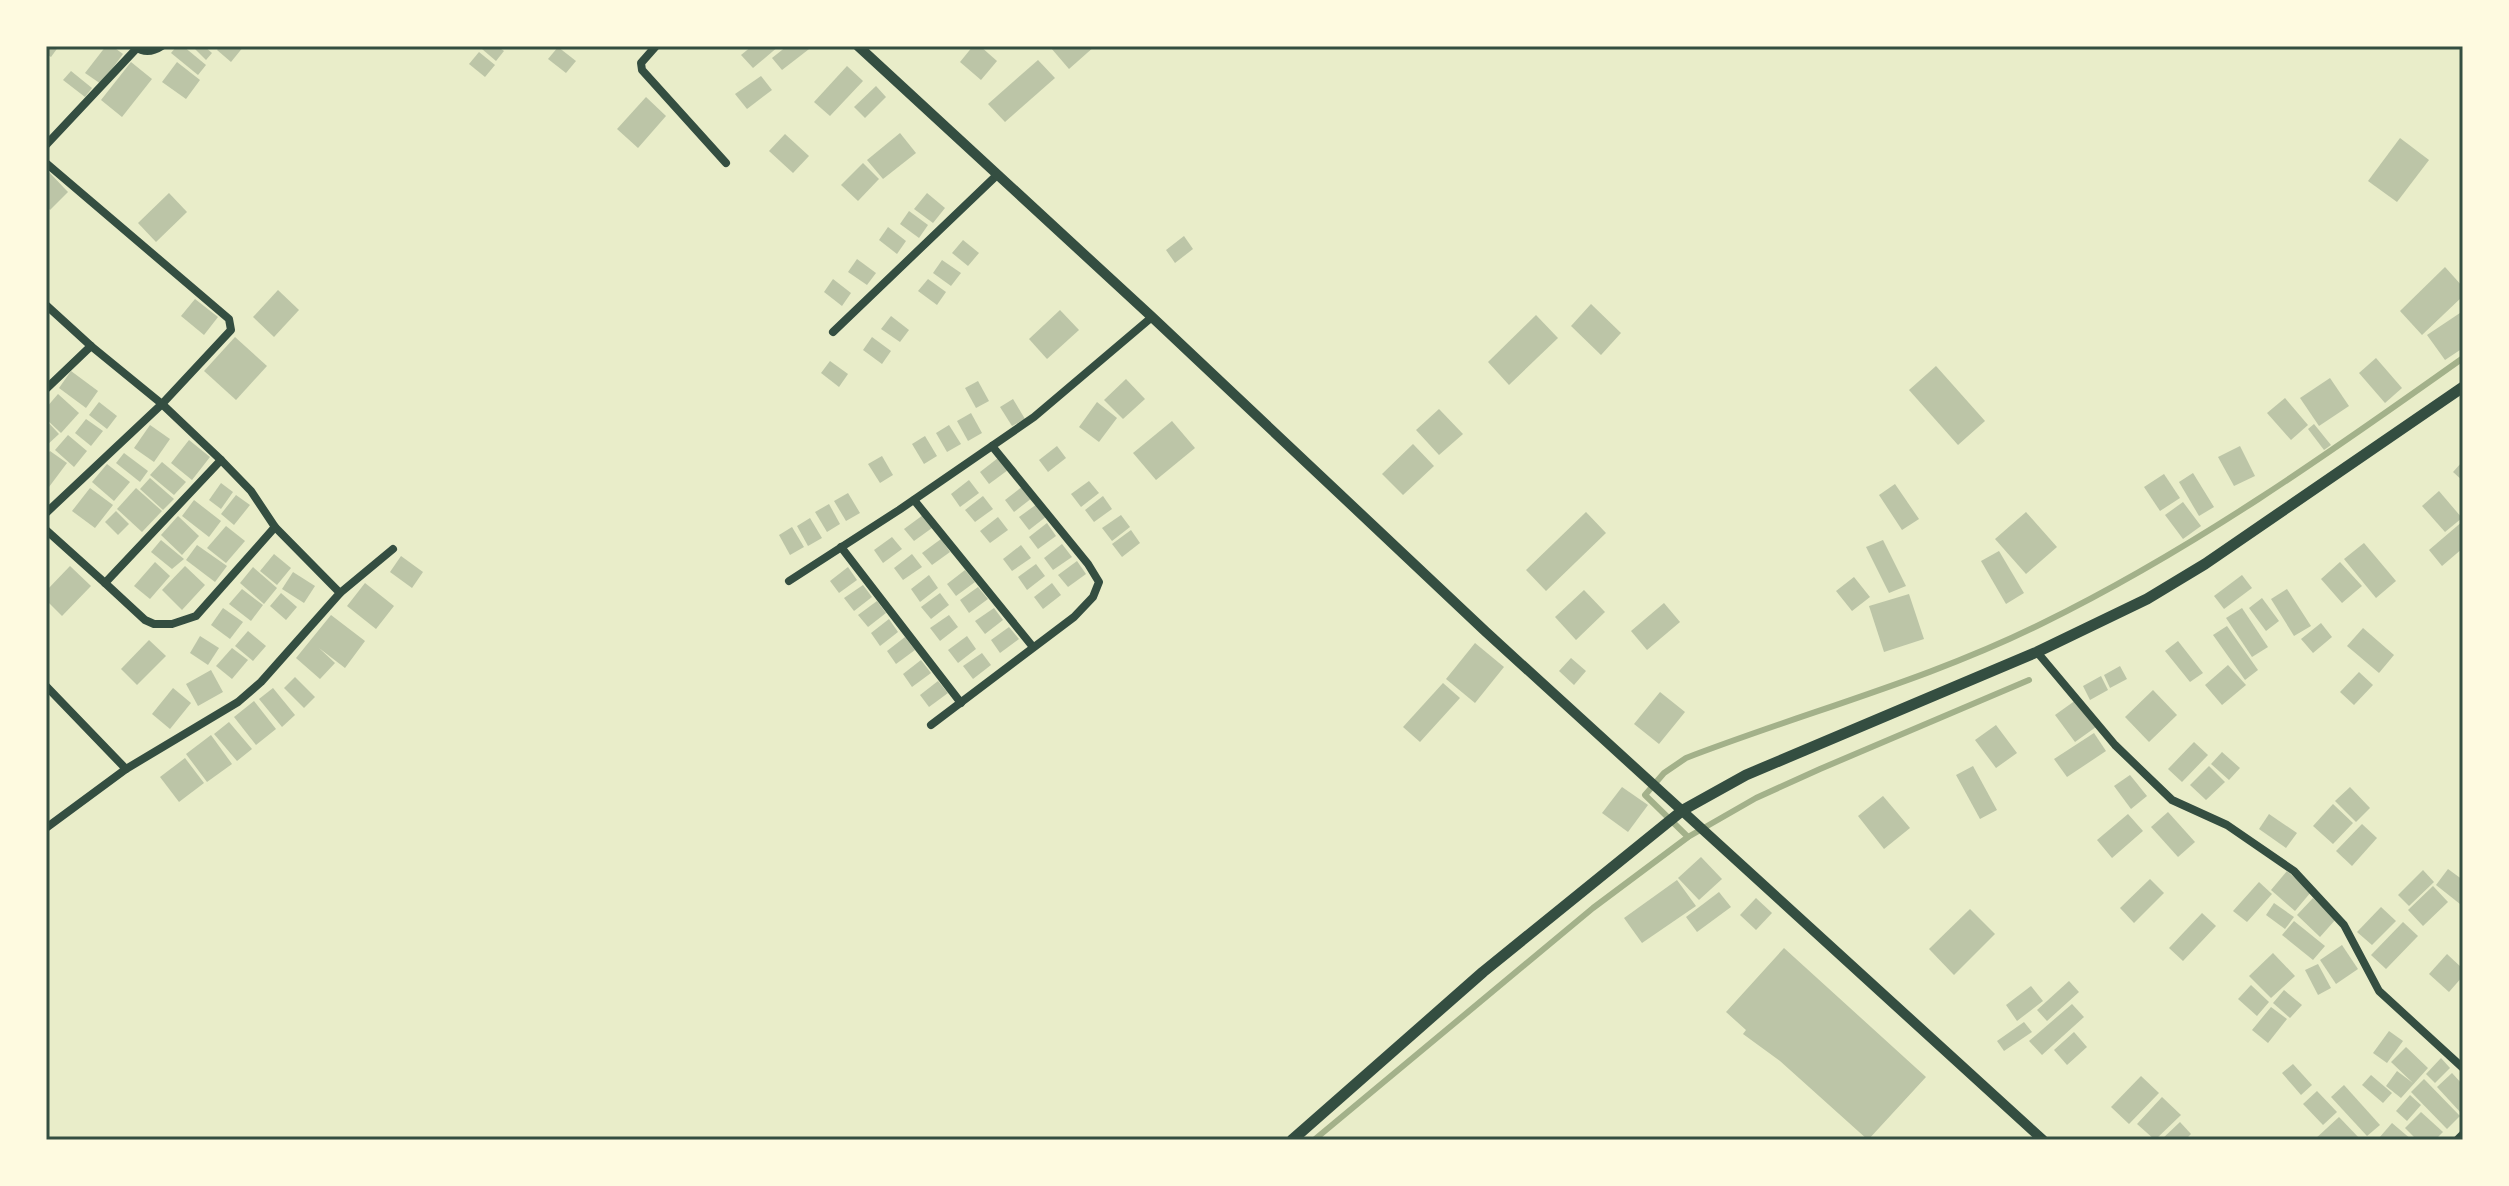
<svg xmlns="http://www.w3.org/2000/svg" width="2509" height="1186" font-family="Cabin,sans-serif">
<rect width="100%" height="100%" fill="#e9edc9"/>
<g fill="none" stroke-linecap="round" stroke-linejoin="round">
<!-- stream -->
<g stroke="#a3b18a" stroke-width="6">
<path d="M1688,837L1645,795L1664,773L1686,758C1805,712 1929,680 2043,623C2192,550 2328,454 2463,358"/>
<path d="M1314,1140L1593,908L1688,837L1756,798L1820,769L2029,680"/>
</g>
</g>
<!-- building -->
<g fill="#bcc5a7">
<path d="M46,46H59L51,57L46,54Z"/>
<path d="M106,46H112L123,54L101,84L85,73Z"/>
<path d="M177,46H183L206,65L198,75L171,53Z"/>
<path d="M192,46H204L212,53L206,60Z"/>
<path d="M220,46H244L231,62L217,50Z"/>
<path d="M484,46H497L504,51L496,61L482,49Z"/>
<path d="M752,46H779L753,68L741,55Z"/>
<path d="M787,46H813L782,70L772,58Z"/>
<path d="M973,46H980L997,61L981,80L960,62Z"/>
<path d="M1054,46H1095L1069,69L1051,48Z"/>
<path d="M558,47L576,61L566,73L548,59Z"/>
<path d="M479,52L495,65L485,77L469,64Z"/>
<path d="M1038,60L1055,78L1005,122L988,104Z"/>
<path d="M131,62L152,79L122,117L101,100Z"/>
<path d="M177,62L200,80L186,99L162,82Z"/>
<path d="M847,66L863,81L830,116L814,102Z"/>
<path d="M71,71L92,88L85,97L63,80Z"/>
<path d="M761,76L772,90L747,109L735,94Z"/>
<path d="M876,86L886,97L865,118L854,107Z"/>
<path d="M646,97L666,116L638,148L617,129Z"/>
<path d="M900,133L916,153L883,179L867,160Z"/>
<path d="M785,134L809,156L793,173L769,151Z"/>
<path d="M2400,138L2429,160L2397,202L2368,181Z"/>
<path d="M863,163L879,179L858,201L841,185Z"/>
<path d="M46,169L68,192L50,210L46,205Z"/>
<path d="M169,193L187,212L156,242L138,223Z"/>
<path d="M927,193L945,208L933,223L914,209Z"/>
<path d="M909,211L928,225L919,238L900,224Z"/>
<path d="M888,227L906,241L897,254L879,240Z"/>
<path d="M1184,236L1193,249L1175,263L1166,250Z"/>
<path d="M963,240L979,253L968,266L952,253Z"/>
<path d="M857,259L876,273L867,285L848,272Z"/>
<path d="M942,260L961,273L951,286L933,273Z"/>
<path d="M2445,267L2463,287V296L2422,335L2400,311Z"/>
<path d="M833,279L851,293L842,306L824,292Z"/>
<path d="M928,279L946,292L937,305L918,291Z"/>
<path d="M278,290L299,310L274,337L253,317Z"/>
<path d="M195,299L218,317L204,335L181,316Z"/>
<path d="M1591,304L1621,333L1601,355L1571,326Z"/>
<path d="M1060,310L1079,330L1047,359L1029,339Z"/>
<path d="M2463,311V348L2445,360L2427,335Z"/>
<path d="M1536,315L1558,338L1509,385L1488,362Z"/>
<path d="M891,316L909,330L900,342L881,329Z"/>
<path d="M235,337L267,366L236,400L204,371Z"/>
<path d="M872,337L891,351L882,364L863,350Z"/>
<path d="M2376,358L2402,388L2385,403L2359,373Z"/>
<path d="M830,361L848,374L839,387L821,373Z"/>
<path d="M1936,366L1985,421L1958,445L1909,390Z"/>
<path d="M71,371L98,391L86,408L59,388Z"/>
<path d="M2330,378L2349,406L2319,426L2300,398Z"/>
<path d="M1126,379L1145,399L1123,419L1104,400Z"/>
<path d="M978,381L989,401L976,408L965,388Z"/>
<path d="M58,394L79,413L61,433L46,419V408Z"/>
<path d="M2285,398L2308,425L2291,440L2267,413Z"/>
<path d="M1013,399L1025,419L1012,426L1000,407Z"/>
<path d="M99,402L117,416L107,429L89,415Z"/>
<path d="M1097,402L1117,418L1099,442L1079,427Z"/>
<path d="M1439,409L1463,434L1439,455L1416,430Z"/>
<path d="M971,413L982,433L968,441L957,421Z"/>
<path d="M86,419L103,431L91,446L75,433Z"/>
<path d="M46,420L59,434L46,446Z"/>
<path d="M1172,421L1195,448L1156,480L1133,453Z"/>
<path d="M2314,424L2331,445L2324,450L2308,429Z"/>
<path d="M150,425L170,439L154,462L134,448Z"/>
<path d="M949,425L961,444L947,452L936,433Z"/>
<path d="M68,435L87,451L74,467L55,450Z"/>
<path d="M925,436L937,456L924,464L912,444Z"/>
<path d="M189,440L210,457L192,480L171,463Z"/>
<path d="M1413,444L1434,466L1403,495L1382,474Z"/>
<path d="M1057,446L1066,458L1048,472L1039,460Z"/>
<path d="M2240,446L2255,476L2234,486L2218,457Z"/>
<path d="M50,451L67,463L49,487L46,484V456Z"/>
<path d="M124,453L148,471L140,482L116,463Z"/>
<path d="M882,456L893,475L880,483L868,464Z"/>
<path d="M998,458L1008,470L989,484L980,472Z"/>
<path d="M2463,461V481L2453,472Z"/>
<path d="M162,462L186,482L174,495L150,475Z"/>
<path d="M107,464L130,482L114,501L92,482Z"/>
<path d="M2193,473L2214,507L2199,516L2179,482Z"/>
<path d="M2164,474L2180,498L2160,511L2144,487Z"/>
<path d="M150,478L174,499L163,510L140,489Z"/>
<path d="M969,480L979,493L960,507L951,494Z"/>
<path d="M1089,481L1099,493L1081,507L1071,494Z"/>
<path d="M221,483L233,492L221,509L209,500Z"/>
<path d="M1895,484L1919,519L1902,530L1879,495Z"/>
<path d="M1023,486L1032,498L1014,512L1005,500Z"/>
<path d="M90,488L113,505L95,528L72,511Z"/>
<path d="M136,488L162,511L142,532L117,509Z"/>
<path d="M2439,491L2462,518L2445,532L2422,506Z"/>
<path d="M848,493L860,513L846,521L834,501Z"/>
<path d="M236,495L250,505L234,525L221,514Z"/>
<path d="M983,496L993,509L975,522L965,510Z"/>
<path d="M1103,496L1112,509L1094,522L1085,510Z"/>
<path d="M194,500L221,521L209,537L182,516Z"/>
<path d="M2183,502L2201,526L2183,539L2165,515Z"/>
<path d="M829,504L840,524L827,532L815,512Z"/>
<path d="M1037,504L1047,516L1029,530L1019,517Z"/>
<path d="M116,511L129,524L118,535L105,522Z"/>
<path d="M1586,512L1606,533L1546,591L1526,570Z"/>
<path d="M2026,512L2057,547L2026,574L1995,539Z"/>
<path d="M923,515L932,528L914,541L904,529Z"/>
<path d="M1121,515L1130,527L1112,541L1102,528Z"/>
<path d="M178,516L199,536L182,555L161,535Z"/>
<path d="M998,517L1008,530L990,543L980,531Z"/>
<path d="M810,518L822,538L808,546L797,526Z"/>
<path d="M2463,521V548L2442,566L2429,550Z"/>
<path d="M1047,523L1056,536L1038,549L1029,537Z"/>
<path d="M226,526L245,541L226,563L207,548Z"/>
<path d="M792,527L804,547L790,555L779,535Z"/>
<path d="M1131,530L1140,543L1122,557L1112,544Z"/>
<path d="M892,537L902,549L883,563L874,550Z"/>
<path d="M941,539L950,552L932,565L922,553Z"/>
<path d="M161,540L184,559L172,569L151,552Z"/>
<path d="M1883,540L1906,586L1889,593L1866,547Z"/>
<path d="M2364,543L2396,581L2376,598L2344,559Z"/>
<path d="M1062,544L1072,557L1053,570L1044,558Z"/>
<path d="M197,545L227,566L215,582L186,560Z"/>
<path d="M1021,545L1031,558L1012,571L1003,559Z"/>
<path d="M1999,551L2024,593L2006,604L1981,561Z"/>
<path d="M274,554L291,568L277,585L260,571Z"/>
<path d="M912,554L922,567L903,580L894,568Z"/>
<path d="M401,556L423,572L412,588L390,572Z"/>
<path d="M1077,561L1086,574L1068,587L1058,575Z"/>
<path d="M155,562L170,576L150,599L134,586Z"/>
<path d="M2340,562L2362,586L2342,603L2321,579Z"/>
<path d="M1036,564L1045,576L1027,590L1018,577Z"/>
<path d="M70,566L91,586L62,616L46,600V591Z"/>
<path d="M185,566L205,585L182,610L162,590Z"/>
<path d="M253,567L277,588L264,604L240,583Z"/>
<path d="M848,567L857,580L839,593L830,581Z"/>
<path d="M965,570L975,582L956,596L947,584Z"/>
<path d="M293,572L315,586L304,603L282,589Z"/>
<path d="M929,575L938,588L920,602L911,589Z"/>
<path d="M2242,575L2252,588L2224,609L2214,596Z"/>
<path d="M1854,577L1870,597L1852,611L1836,591Z"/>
<path d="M365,583L394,606L376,629L347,606Z"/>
<path d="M1052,583L1061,595L1043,609L1034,597Z"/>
<path d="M863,585L872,597L854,611L844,598Z"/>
<path d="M978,587L988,599L969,613L960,600Z"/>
<path d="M242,589L263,605L251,621L229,604Z"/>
<path d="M2287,589L2311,626L2294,636L2271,599Z"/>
<path d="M1584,590L1605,612L1576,640L1555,617Z"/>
<path d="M281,593L297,607L286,620L270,606Z"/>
<path d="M940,593L949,605L931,619L921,607Z"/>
<path d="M1909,594L1924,639L1884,652L1869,606Z"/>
<path d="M2262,598L2279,621L2266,631L2249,608Z"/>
<path d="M877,601L886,613L868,627L858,615Z"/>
<path d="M1664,603L1680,622L1647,650L1631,631Z"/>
<path d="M223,608L243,622L230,639L211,625Z"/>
<path d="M994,608L1003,620L985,634L975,621Z"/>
<path d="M2242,608L2268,647L2252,657L2226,618Z"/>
<path d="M331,615L365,641L345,668L319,648L335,663L320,679L296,658Z"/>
<path d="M949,615L958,627L940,641L930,628Z"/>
<path d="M889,619L898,632L880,646L871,633Z"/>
<path d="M2321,623L2332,637L2313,653L2301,639Z"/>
<path d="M2227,626L2258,670L2245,680L2213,635Z"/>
<path d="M1009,627L1019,639L1000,653L991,640Z"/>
<path d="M2363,628L2394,655L2379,673L2347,646Z"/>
<path d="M248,631L266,646L253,661L235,646Z"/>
<path d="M200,636L219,648L208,665L190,653Z"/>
<path d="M967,636L976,649L958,663L948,650Z"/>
<path d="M905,637L915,650L896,664L887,651Z"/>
<path d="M149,640L166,656L137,685L121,669Z"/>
<path d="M2178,641L2203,673L2190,682L2165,651Z"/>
<path d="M1475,643L1504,667L1475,703L1446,679Z"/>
<path d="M232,648L248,660L232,679L216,666Z"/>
<path d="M982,653L991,665L973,679L963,666Z"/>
<path d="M1571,658L1586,671L1574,685L1559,671Z"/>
<path d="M921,660L931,673L912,687L903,674Z"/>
<path d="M2228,665L2246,685L2222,705L2205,685Z"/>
<path d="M2120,666L2127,679L2110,688L2104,675Z"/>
<path d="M211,670L223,692L198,706L186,684Z"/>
<path d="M2359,672L2373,685L2354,705L2340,692Z"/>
<path d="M2101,676L2108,690L2090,700L2083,686Z"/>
<path d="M295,677L315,697L304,708L284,688Z"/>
<path d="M938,681L948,693L929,707L920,695Z"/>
<path d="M1443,683L1460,698L1420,742L1403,727Z"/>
<path d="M173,688L191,703L170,729L152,714Z"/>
<path d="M273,688L295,715L282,727L259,699Z"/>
<path d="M2153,690L2177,715L2149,742L2125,717Z"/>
<path d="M1660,692L1685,712L1659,744L1634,724Z"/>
<path d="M2076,700L2096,727L2075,742L2055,715Z"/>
<path d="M254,701L276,729L256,745L234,717Z"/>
<path d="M229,722L252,749L237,761L214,734Z"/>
<path d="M1996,725L2017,753L1996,768L1975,740Z"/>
<path d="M2094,733L2106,751L2067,777L2054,759Z"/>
<path d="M211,735L232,764L207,782L186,754Z"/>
<path d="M2194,742L2208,755L2182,782L2168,769Z"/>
<path d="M2222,752L2240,768L2229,780L2211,764Z"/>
<path d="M185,758L204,783L179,802L160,777Z"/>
<path d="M1973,766L1997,810L1980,819L1956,775Z"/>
<path d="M2209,766L2225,782L2206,800L2190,785Z"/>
<path d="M2130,775L2147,796L2131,809L2114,786Z"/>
<path d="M1622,787L1648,805L1628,832L1602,813Z"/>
<path d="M2350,787L2370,808L2356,822L2335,801Z"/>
<path d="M1883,796L1910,828L1884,849L1858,816Z"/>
<path d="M2333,804L2353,823L2333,844L2313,826Z"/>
<path d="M2168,812L2195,842L2178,857L2151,827Z"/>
<path d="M2128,814L2143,831L2112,858L2097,840Z"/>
<path d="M2269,814L2297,833L2286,848L2259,829Z"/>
<path d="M2362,824L2377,838L2352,866L2336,851Z"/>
<path d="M1701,857L1722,879L1699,900L1678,878Z"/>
<path d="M2448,869L2463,880V900L2460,904L2436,885Z"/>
<path d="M2423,870L2434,882L2409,906L2398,895Z"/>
<path d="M2287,871L2311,892L2295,911L2271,890Z"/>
<path d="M2150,879L2164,893L2134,923L2120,908Z"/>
<path d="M1677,880L1696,906L1642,943L1624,918Z"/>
<path d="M2259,882L2272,894L2247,922L2233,911Z"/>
<path d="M2433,886L2448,902L2423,926L2408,910Z"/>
<path d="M1719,892L1731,907L1697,932L1686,917Z"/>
<path d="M1756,898L1772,913L1756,930L1740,915Z"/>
<path d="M2313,898L2336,919L2320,937L2297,915Z"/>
<path d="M2274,903L2294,917L2285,929L2266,915Z"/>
<path d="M2381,907L2396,921L2372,945L2357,932Z"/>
<path d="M1970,909L1995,934L1954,975L1929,949Z"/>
<path d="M2202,913L2216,926L2183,961L2169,948Z"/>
<path d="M2294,921L2325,946L2313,960L2282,935Z"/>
<path d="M2403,922L2418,936L2386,969L2371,955Z"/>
<path d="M2342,945L2358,969L2336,984L2320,960Z"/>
<path d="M1784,948L1926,1077L1868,1140L1780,1061L1743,1034L1746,1030L1726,1012Z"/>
<path d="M2273,953L2295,976L2271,998L2249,976Z"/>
<path d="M2447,954L2463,969V976L2449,992L2429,974Z"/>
<path d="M2318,964L2331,988L2318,995L2305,970Z"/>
<path d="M2069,981L2079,992L2047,1021L2037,1010Z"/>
<path d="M2251,985L2269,1002L2257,1016L2238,999Z"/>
<path d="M2031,986L2043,1001L2017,1021L2006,1005Z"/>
<path d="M2284,990L2302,1005L2290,1018L2273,1003Z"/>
<path d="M2072,1004L2084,1017L2042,1055L2029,1041Z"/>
<path d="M2271,1007L2287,1019L2268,1043L2252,1030Z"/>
<path d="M2024,1022L2032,1032L2004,1051L1997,1041Z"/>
<path d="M2389,1031L2403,1041L2387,1063L2373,1053Z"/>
<path d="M2074,1032L2087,1047L2067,1065L2054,1050Z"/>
<path d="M2406,1047L2428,1068L2401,1098L2386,1086L2397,1071L2413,1083L2391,1062Z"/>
<path d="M2441,1058L2450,1068L2435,1083L2426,1074Z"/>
<path d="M2293,1064L2312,1085L2301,1095L2282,1073Z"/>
<path d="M2452,1073L2463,1085L2461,1113L2437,1087Z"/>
<path d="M2371,1075L2392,1093L2383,1103L2362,1085Z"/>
<path d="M2141,1076L2159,1093L2129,1124L2111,1107Z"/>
<path d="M2424,1079L2460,1116L2447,1129L2411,1092Z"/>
<path d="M2344,1085L2380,1125L2367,1136L2331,1097Z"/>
<path d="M2317,1091L2337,1112L2323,1125L2303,1104Z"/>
<path d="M2410,1095L2421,1105L2407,1121L2396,1111Z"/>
<path d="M2162,1097L2181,1115L2155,1140L2137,1124Z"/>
<path d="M2421,1112L2443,1132L2435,1140H2417L2405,1128Z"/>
<path d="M2339,1117L2361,1140H2314Z"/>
<path d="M2180,1122L2191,1134L2185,1140H2161Z"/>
<path d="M2392,1123L2412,1140L2379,1138Z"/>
</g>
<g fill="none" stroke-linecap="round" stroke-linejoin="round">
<!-- minor -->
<g stroke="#344e41" stroke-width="8">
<path d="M656,46L641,63L642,70L726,163"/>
<path d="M135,47C144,53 153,52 162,46"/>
<path d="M46,145L137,48"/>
<path d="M46,163L229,319L231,330L162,404L46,513"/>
<path d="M46,305L91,346L162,404L221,460L251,491L275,527L340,593L261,682L238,702L126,769"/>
<path d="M833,332L997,175"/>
<path d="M46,389L91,346"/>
<path d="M914,500L1033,647"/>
<path d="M46,530L105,583L221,460"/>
<path d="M841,547L961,703"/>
<path d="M789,581L899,510L1034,417L1152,317"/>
<path d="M105,583L145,620L154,624H172L196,616L275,527"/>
<path d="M340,593L393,549"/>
<path d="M2037,652L2115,745L2172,800L2227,825L2294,871L2344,925L2379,991L2463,1068"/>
<path d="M46,686L126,769L46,828"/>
<path d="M931,725L1074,617L1093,597L1099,582L1088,564L992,446"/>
<path d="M2457,1140L2463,1134"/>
</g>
<!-- tertiary -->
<path stroke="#344e41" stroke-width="10" d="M858,46L1152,317L1485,631L2043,1140"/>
<!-- secondary -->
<path stroke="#344e41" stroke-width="11" d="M1292,1140L1483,972L1683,810L1746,775L2037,652L2147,599L2205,564L2463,387"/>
</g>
<!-- border -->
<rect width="2509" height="1186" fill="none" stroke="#fefae0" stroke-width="96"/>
<rect x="48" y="48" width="2413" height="1090" fill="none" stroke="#344e41" stroke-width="3"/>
</svg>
